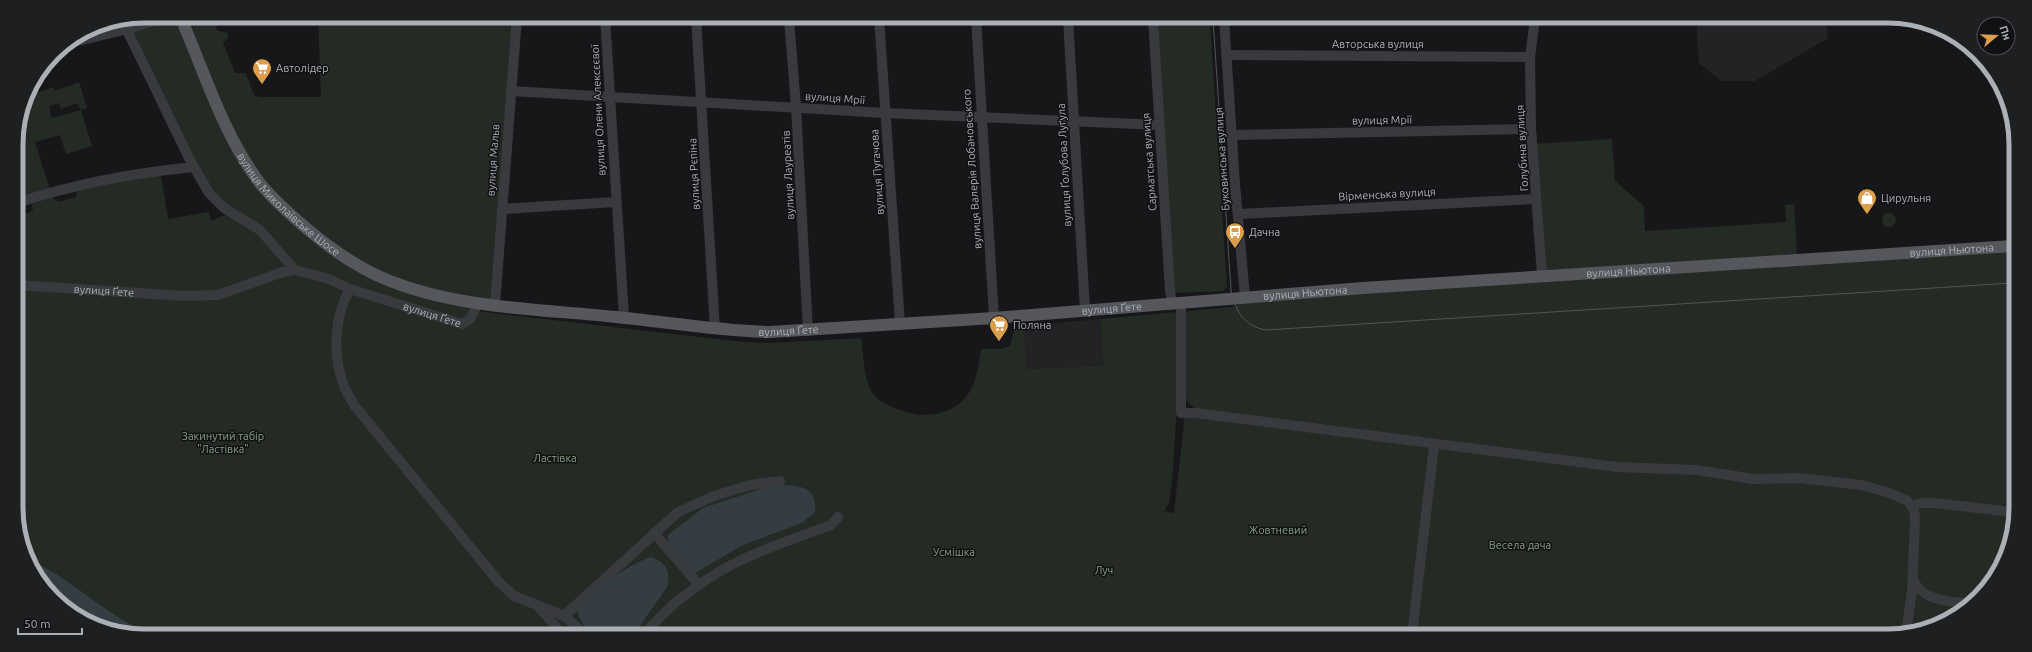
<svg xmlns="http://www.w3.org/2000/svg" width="2032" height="652" font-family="Ubuntu,sans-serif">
<rect width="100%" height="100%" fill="#171719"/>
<!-- built -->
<g fill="#232326">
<path d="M1696,20H1826L1828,38L1755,81H1721L1699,63Z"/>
<path d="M1100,319L1103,365L1027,369L1024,328L1022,326Z"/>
</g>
<!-- green -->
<g fill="#242a24" fill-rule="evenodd">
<path d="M144,16H253L216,26L217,30L227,33L228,38L223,43L235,73H246L254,95L259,97H321L318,17L273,16L517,17L495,305L476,311L743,342L771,343L861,338C864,355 863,380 874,395C880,403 893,407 903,411C929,421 962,412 973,385C978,373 979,361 981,349H1002L1010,346C1013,337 1011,329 1022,326L1024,328L1027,369L1103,365L1100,319L1177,312L1180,352L1173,472L1169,503L1164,511L1174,513L1185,414L1197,410L1188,403L1185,394V313L1187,311L1232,307L1246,301L2013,250L2012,541L1995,579L1966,609L1937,626L1896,636L138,632L36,567L18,533L17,203L21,215L33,211L31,203L51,196L58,202L76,197L78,188L161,175L168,219L209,212L211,221L230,213L216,201L122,20Z"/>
<path d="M1156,19H1193L1194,22L1210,21L1227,287L1223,291L1174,293Z"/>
<path d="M79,82L87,108L81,110L92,146L66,154L60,135L35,142L50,190L26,197L16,174V136L25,100L31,98L30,95L54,87L55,91ZM59,103L61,109L77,103L81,110L52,118L49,106Z"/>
<path d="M1612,139L1615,181L1644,206L1645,231L1786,222L1785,205L1794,204L1797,254L1542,271L1532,144Z"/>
<circle cx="1889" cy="220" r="7"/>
</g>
<!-- water -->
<g fill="#343d42">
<path d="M783,485C803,486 817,488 815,512L802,523L743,545L695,573L670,546L667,536L703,508L770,486Z"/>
<path d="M651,557C666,562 671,571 667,587L635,633C626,633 601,635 594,633C584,629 577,617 578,608C600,588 622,567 651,557Z"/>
<path d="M32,561C73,580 105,614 146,632H111L80,619L48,592Z"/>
</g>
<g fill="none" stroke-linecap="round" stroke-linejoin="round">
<!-- minor -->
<g stroke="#383a3d" stroke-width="10">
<path d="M605,17L624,317"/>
<path d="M696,17L715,329"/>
<path d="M789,18L796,107L808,331"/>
<path d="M879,18L900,324"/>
<path d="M976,18L994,318"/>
<path d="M1068,18L1085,310"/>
<path d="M1153,19L1170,291L1172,303"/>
<path d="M1224,19L1235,184L1245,297"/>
<path d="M1535,19L1530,57L1531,129L1542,275"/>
<path d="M122,20L191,162L209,193L224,208L260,230L295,270"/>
<path d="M70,43L128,29L169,16"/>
<path d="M1227,55L1530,57"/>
<path d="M511,91L884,113L1159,125"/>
<path d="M1233,135L1531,129"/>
<path d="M17,203C74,184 133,173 194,167"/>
<path d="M502,209L616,202"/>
<path d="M1238,214L1536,199"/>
<path id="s1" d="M17,285L183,296L218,295L283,272L295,270L329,279L350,289L462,324L470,319L479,302"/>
<path d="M350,289C334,317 332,355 344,386C346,392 351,399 354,405L498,581L514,596L537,605L561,633"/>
<path d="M1181,302V413H1196L1617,467L1696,470L1754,479L1799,478L1861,485L1887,492L1908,501L1914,510L1915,518L1912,591L1906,633"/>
<path d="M495,305L517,17"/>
<path d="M1911,506L1921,503H1934L2012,512"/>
<path d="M1913,580C1924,602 1949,601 1971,604"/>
<path d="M699,585C738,556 786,542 831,525L838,517"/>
<path d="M539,606L564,616L584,633"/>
<path d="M564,616L678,512L714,496L750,485L780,481"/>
<path d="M644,633L676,602L699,585L654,533"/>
<path d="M1412,635L1434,445"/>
</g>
<!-- major -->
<path stroke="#55575c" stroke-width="12" id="s2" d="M180,16C205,73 222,132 259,182C272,199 290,214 306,228C332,250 359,269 390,281C461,309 541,309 616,317C667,322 718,331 770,332L994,318L1363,288L2013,246"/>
<!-- tram -->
<path stroke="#525458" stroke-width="1" d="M1213,19L1231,290C1235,311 1244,326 1266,330L2013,283"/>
</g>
<!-- icons -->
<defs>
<symbol id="supermarket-pin" viewBox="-11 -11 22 30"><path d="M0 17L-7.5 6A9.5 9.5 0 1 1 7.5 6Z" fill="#dd9e4b" stroke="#121214"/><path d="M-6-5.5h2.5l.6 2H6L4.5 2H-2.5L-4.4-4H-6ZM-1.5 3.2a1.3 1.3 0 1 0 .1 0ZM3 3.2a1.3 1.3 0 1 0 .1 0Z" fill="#fff"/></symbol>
<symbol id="shop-pin" viewBox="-11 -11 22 30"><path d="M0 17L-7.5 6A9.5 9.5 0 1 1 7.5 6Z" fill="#dd9e4b" stroke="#121214"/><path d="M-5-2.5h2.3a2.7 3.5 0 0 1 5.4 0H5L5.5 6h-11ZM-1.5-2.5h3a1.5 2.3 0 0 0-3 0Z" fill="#fff"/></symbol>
<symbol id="bus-pin" viewBox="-11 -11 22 30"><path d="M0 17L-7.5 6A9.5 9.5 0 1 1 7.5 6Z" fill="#dd9e4b" stroke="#121214"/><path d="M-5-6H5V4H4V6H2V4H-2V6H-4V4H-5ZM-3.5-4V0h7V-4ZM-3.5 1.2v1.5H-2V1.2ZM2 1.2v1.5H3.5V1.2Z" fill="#fff"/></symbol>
</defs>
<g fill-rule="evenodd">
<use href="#supermarket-pin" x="251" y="57" width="22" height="30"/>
<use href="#shop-pin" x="1856" y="187" width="22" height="30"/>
<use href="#bus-pin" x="1224" y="221" width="22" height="30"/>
<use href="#supermarket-pin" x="988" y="314" width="22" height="30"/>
</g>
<g text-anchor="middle" stroke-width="3" stroke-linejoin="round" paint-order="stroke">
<!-- street labels -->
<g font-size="11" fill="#abb0b7" stroke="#121214">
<text x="1378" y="48">Авторська вулиця</text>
<text transform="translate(835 98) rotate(4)" y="4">вулиця Мрії</text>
<text transform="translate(598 110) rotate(-93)" y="4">вулиця Олени Алексєєвої</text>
<text transform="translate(1382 120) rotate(-1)" y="4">вулиця Мрії</text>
<text transform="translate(1522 148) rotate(-93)" y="4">Голубина вулиця</text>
<text transform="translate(1222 159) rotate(-94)" y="4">Буковинська вулиця</text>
<text transform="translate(493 160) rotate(-86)" y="4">вулиця Мальв</text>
<text transform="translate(1149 162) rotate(-94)" y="4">Сарматська вулиця</text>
<text transform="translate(1064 165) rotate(-93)" y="4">вулиця Ґолубова Луґула</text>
<text transform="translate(972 169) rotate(-94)" y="4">вулиця Валерія Лобановського</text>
<text transform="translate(877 172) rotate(-94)" y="4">вулиця Пугачова</text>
<text transform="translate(694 174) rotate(-93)" y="4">вулиця Рєпіна</text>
<text transform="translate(788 175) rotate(-93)" y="4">вулиця Лауреатів</text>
<text transform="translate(1387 194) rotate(-3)" y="4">Вірменська вулиця</text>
<text dy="4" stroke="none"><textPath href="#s2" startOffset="221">вулиця Миколаївське Шосе</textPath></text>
<text dy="4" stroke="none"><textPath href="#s2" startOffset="1919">вулиця Ньютона</textPath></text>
<text dy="4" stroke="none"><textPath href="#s2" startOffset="1595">вулиця Ньютона</textPath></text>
<text dy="4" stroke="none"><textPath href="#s1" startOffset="87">вулиця Ґете</textPath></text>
<text dy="4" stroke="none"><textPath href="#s2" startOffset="1271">вулиця Ньютона</textPath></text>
<text dy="4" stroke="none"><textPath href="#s2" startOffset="1077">вулиця Ґете</textPath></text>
<text dy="4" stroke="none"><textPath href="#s1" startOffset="427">вулиця Ґете</textPath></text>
<text dy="4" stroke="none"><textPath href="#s2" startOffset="753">вулиця Ґете</textPath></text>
</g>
<!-- poi labels -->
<g font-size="11" fill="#abb0b7" stroke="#121214" text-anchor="start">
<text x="276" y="72">Автолідер</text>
<text x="1881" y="202">Цирульня</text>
<text x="1249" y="236">Дачна</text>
<text x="1013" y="329">Поляна</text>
</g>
<!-- park labels -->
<g font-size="11" fill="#85a084" stroke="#121214">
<text x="223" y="440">Закинутий табір<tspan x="223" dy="13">"Ластівка"</tspan></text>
<text x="555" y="462">Ластівка</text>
<text x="1278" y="534">Жовтневий</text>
<text x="1520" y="549">Весела дача</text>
<text x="954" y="556">Усмішка</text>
<text x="1104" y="574">Луч</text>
</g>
</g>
<!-- crop -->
<path d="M0 0H2032V652H0ZM144 23H1888A121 121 0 0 1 2009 144V508A121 121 0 0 1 1888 629H144A121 121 0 0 1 23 508V144A121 121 0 0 1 144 23Z" fill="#1e1f21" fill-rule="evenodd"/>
<path fill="none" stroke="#abb0b7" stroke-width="5" d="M144 23H1888A121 121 0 0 1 2009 144V508A121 121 0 0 1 1888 629H144A121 121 0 0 1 23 508V144A121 121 0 0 1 144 23Z"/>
<!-- north arrow -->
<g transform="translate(1996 36) rotate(71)"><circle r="19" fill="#121214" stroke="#4f5155"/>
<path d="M0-3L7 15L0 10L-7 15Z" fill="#dd9e4b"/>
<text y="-6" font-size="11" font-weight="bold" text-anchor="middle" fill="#abb0b7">Пн</text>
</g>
<!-- scale -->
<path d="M18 628v6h64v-6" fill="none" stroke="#abb0b7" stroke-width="2"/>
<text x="24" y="628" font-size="12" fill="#abb0b7" stroke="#121214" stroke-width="3" paint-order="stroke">50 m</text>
</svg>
